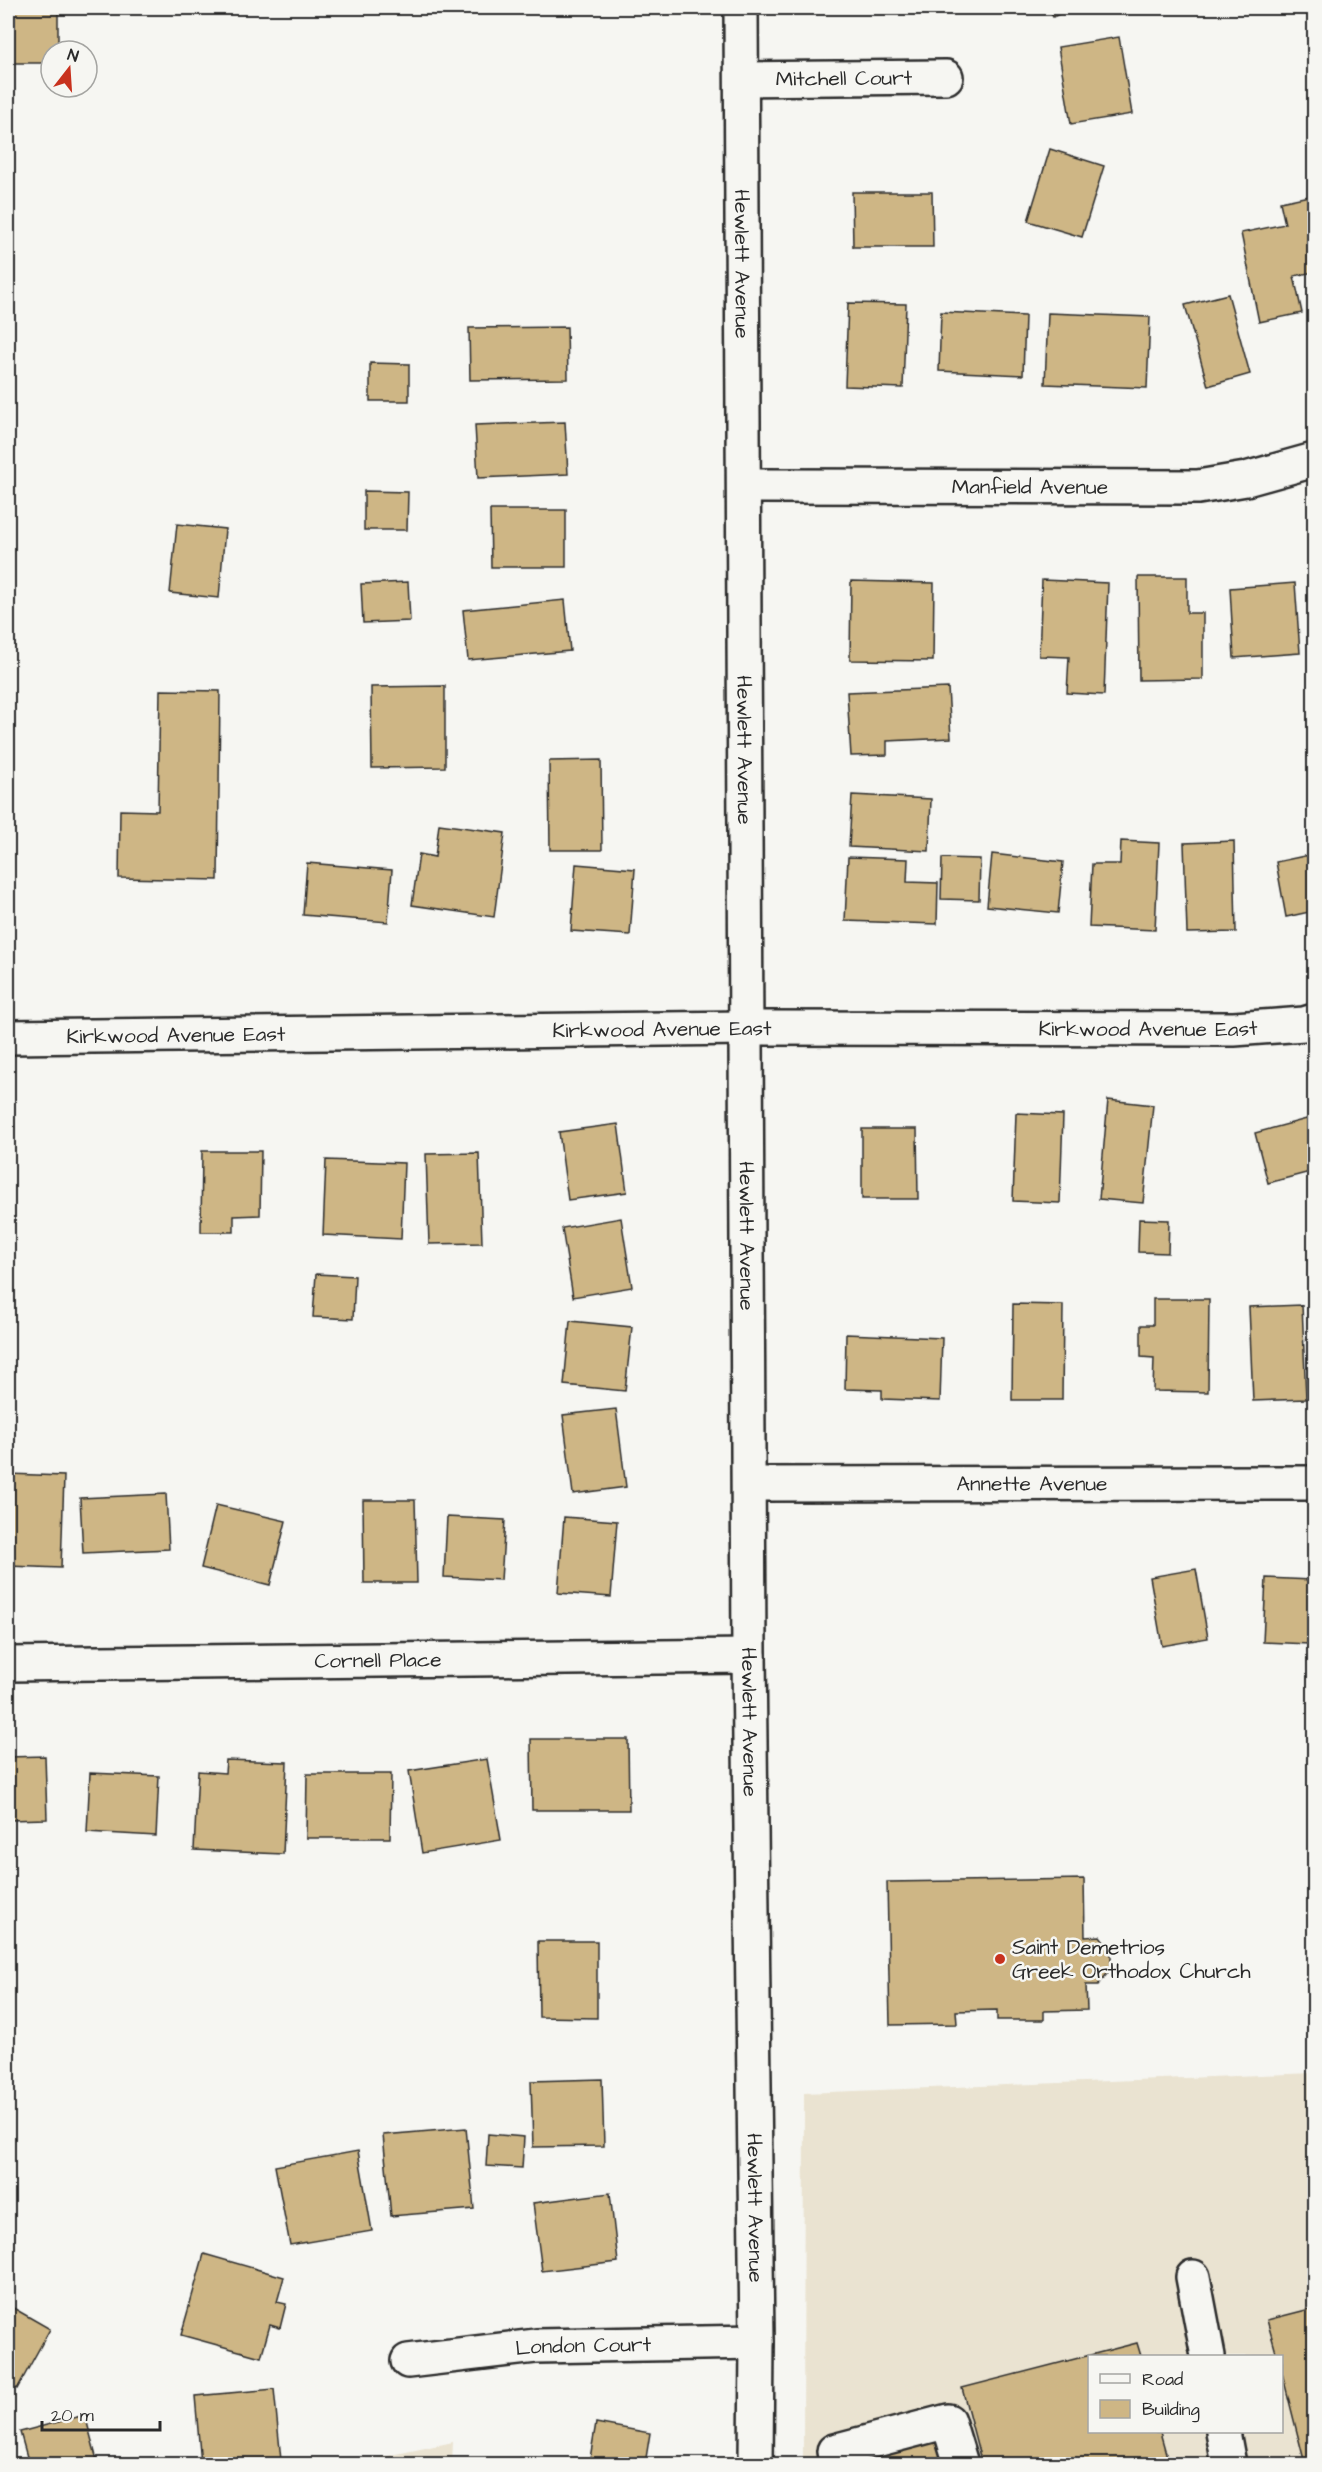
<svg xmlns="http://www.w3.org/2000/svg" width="1322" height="2472" font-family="'Architects Daughter',sans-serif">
<rect width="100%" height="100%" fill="#f6f6f2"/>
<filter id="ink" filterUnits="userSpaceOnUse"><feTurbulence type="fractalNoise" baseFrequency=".0167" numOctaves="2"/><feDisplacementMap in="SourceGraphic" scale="12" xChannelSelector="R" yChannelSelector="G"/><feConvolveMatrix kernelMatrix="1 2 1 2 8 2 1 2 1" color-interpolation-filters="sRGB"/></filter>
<g filter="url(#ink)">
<!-- built -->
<g fill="#eae3d1" fill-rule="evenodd">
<path d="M1314,2073V2464H803L804,2093ZM1090,2356H1282V2432H1090Z"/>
<path d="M453,2442L452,2464H350Z"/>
</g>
<!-- building -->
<g fill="#ceb685" stroke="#2b2b2b" stroke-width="1.5">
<path d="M8,8H58V51H51V63H10V19H8Z"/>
<path d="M1048,8H1071L1053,17Z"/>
<path d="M1119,37L1132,114L1071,124L1058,47Z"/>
<path d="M1050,149L1104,166L1082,237L1028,221Z"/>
<path d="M852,192H932L933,247H853Z"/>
<path d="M1314,195V272L1294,276L1302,313L1259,322L1241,233L1285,224L1280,202Z"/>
<path d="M1228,294L1250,374L1208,386L1185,305Z"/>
<path d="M848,303L906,304L903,388L845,386Z"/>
<path d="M941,312L1025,316L1023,375L939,371Z"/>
<path d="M1048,313L1150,317L1147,388L1045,384Z"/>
<path d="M567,327L568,379L470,380L469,328Z"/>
<path d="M370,363L409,364V401H370Z"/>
<path d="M565,422L568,474L478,478L475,425Z"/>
<path d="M364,491L408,492L407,530H364Z"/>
<path d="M490,510H566V567H491Z"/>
<path d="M177,524L225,529L219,598L170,593Z"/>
<path d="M1138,577H1187V613H1203V679L1139,680Z"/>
<path d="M1042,580L1108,583L1104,695L1067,693L1069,657L1039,656Z"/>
<path d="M851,581L934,583L933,661L850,660Z"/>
<path d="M408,582L410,621L363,623L361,584Z"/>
<path d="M1295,583L1300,653L1234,658L1230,588Z"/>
<path d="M565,600L570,651L468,660L463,610Z"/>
<path d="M445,686V767L372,768L371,687Z"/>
<path d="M948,688L951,738L887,741V755L851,756L847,692Z"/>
<path d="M160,690L220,691L218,880L119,878L120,810L158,811Z"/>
<path d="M601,760L602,850H550L549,761Z"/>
<path d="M852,795L931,799L929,851L849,847Z"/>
<path d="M439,824L505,833L494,917L412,905L419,854L435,857Z"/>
<path d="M1121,841L1159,843L1155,930L1089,927L1092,864H1120Z"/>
<path d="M1234,841L1236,932L1187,933L1184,843Z"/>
<path d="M992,854L1063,862L1058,913L987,906Z"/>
<path d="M1314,854V911L1286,917L1276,862Z"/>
<path d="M848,857L908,859L907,882L938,883L937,924L845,921Z"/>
<path d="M942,858L980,859L979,900L941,899Z"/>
<path d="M307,863L392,870L388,922L303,915Z"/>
<path d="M576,864L635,869L630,935L571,931Z"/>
<path d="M1108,1100L1153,1105L1143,1203L1099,1199Z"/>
<path d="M1016,1113L1063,1115L1060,1203L1013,1201Z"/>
<path d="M1314,1117V1171L1268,1183L1255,1133Z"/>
<path d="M618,1124L627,1192L568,1200L559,1132Z"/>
<path d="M862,1129H917L918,1199H862Z"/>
<path d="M202,1151H261L260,1215L234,1216V1232H201Z"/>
<path d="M479,1153L482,1243L429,1244L426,1154Z"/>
<path d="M326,1160L404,1163L401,1239L323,1235Z"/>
<path d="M621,1218L632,1287L573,1297L562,1228Z"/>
<path d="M1139,1219L1169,1220L1168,1253L1138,1252Z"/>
<path d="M316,1274L355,1276L353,1319L313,1317Z"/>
<path d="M1153,1299H1209L1208,1392L1153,1391L1154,1358L1141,1357V1325H1153Z"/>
<path d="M1013,1304L1063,1305L1062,1400H1012Z"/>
<path d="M1302,1305L1306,1399L1253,1401L1249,1307Z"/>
<path d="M570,1321L632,1327L625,1391L564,1385Z"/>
<path d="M846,1334L942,1338L940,1401L882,1399V1390L845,1389Z"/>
<path d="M616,1409L626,1487L573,1494L563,1415Z"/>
<path d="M8,1474L64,1476L61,1568L8,1566Z"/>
<path d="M166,1494L169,1549L83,1553L80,1498Z"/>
<path d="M363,1500H415L417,1583H364Z"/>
<path d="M216,1505L286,1521L270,1585L201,1568Z"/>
<path d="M447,1517L505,1520L501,1580L444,1577Z"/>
<path d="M564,1517L617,1521L611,1597L558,1593Z"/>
<path d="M1196,1569L1208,1638L1162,1646L1150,1577Z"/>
<path d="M1266,1578L1312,1580L1309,1644L1263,1642Z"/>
<path d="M531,1739H628L629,1810H532Z"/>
<path d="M45,1756L47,1819L8,1820V1757Z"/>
<path d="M487,1759L501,1840L422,1853L409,1771Z"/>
<path d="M226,1760L287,1762L283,1854L194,1850L198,1771L225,1773Z"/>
<path d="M90,1773L159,1776L156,1836L87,1832Z"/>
<path d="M307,1774H391L390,1838H306Z"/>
<path d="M1084,1879L1085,1937L1100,1936L1111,1950V1969L1098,1985H1086L1087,2010L1044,2011V2020H997V2010L956,2011L957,2024L890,2025L887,1882Z"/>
<path d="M538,1941H597V2018L539,2017Z"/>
<path d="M602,2079L604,2146L533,2147L531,2081Z"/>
<path d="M466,2128L474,2209L391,2216L383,2135Z"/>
<path d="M488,2134L524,2137L522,2168L486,2166Z"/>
<path d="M358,2151L372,2231L290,2245L275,2166Z"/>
<path d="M610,2193L618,2262L542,2271L533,2203Z"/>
<path d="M204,2254L284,2277L277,2302L286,2304L280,2328L270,2325L261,2357L181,2335Z"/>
<path d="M8,2305L50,2329L17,2389L8,2384Z"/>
<path d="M1314,2308V2464H1305L1282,2373V2356H1277L1267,2320Z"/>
<path d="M1137,2343L1141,2356H1090V2432H1160L1169,2464H982L962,2388Z"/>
<path d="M274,2389L281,2460L238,2464H201L195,2396Z"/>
<path d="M85,2415L98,2464H29L20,2432Z"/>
<path d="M596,2423L650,2433L645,2464H589Z"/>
<path d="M937,2442L943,2464H846Z"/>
<path d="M474,2461L526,2464H474Z"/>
</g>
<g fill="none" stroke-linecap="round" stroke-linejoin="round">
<defs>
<g id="minor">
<path id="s1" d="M741,8L749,1656L757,2342L756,2464"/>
<path id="s2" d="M742,79L946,77"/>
<path id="s3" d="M744,486L1198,487L1246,479L1314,460"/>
<path id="s4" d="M8,1037L746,1028L1234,1029L1304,1024L1314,1021"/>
<path id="s5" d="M750,1484L1314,1483"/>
<path id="s6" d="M8,1664L749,1656"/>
<path d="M1193,2277L1208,2356"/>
<path id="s7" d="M408,2361L536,2346L757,2342"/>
<path d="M1223,2432L1229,2464"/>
<path d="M836,2464L834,2451L948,2421L961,2464"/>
</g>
</defs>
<!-- minor casing -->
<use href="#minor" stroke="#2b2b2b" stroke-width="38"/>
<!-- minor -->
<use href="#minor" stroke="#f6f6f2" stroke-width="33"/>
</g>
</g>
<!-- markers -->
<circle fill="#c8321e" stroke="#f6f6f2" stroke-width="2" cx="1000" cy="1959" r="6"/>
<g text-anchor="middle" stroke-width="5" stroke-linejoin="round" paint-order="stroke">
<!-- street labels -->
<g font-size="21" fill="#2b2b2b" stroke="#f6f6f2">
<text dy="7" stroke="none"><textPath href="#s2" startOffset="102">Mitchell Court</textPath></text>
<text dy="7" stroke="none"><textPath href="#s1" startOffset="256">Hewlett Avenue</textPath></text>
<text dy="7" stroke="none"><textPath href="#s3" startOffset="286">Manfield Avenue</textPath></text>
<text dy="7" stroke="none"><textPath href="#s1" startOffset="742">Hewlett Avenue</textPath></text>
<text dy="7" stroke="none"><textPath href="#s4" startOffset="1140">Kirkwood Avenue East</textPath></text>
<text dy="7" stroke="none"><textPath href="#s4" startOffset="654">Kirkwood Avenue East</textPath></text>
<text dy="7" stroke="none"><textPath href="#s4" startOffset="168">Kirkwood Avenue East</textPath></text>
<text dy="7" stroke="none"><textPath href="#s1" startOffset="1228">Hewlett Avenue</textPath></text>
<text dy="7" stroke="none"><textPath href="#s5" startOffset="282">Annette Avenue</textPath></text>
<text dy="7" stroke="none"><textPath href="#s6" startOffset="370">Cornell Place</textPath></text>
<text dy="7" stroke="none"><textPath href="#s1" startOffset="1714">Hewlett Avenue</textPath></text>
<text dy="7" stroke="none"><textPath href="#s1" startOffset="2200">Hewlett Avenue</textPath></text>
<text dy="7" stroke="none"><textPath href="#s7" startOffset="176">London Court</textPath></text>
</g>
<!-- poi labels -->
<g font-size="21" fill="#2b2b2b" stroke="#f6f6f2" text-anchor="start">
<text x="1012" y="1954">Saint Demetrios<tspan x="1012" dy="24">Greek Orthodox Church</tspan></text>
</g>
</g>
<!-- margin -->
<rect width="1322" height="2472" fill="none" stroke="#f6f6f2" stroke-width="30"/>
<rect x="15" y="15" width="1292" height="2442" fill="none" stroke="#2b2b2b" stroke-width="2" filter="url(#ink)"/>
<!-- legend -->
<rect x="1088" y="2355" width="195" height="78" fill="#f6f6f2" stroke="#a5a5a2" stroke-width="1.5"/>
<rect x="1100" y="2374" width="30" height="9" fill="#f6f6f2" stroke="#a5a5a2" stroke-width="1.5"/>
<text x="1142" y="2385" font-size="18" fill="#2b2b2b">Road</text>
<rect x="1100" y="2400" width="30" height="18" fill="#ceb685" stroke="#a5a5a2" stroke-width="1.5"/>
<text x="1142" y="2415" font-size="18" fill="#2b2b2b">Building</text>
<!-- north arrow -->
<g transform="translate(69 69) rotate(17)"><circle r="28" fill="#f6f6f2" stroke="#a5a5a2" stroke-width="1.5"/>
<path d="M0-4.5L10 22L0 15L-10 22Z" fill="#c8321e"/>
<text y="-9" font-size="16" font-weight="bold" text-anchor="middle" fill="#2b2b2b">N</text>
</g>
<!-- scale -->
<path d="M42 2421v9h118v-9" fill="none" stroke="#2b2b2b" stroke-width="3"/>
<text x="51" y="2421" font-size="18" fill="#2b2b2b" stroke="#f6f6f2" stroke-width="4.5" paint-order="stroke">20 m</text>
</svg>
